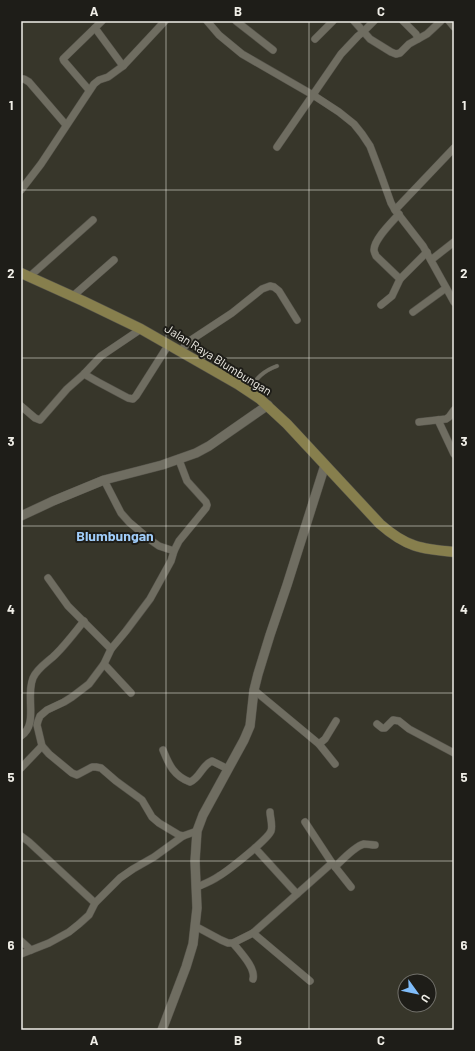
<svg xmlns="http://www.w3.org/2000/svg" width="475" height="1051" font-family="Barlow,sans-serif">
<rect width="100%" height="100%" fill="#37362a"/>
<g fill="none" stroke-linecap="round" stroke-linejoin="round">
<defs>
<path id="lane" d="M248,390C257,378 263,371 277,366"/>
<g id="street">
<path d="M207,21L219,35L242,54L313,95L339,112L354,124L362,134L370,146L381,175L391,203L395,210L423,246L454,302"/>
<path d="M236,21L273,50"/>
<path d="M354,21L370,39L391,52L396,54L400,53L409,44L427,34L441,21"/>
<path d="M403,21L416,34L418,39"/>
<path d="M449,21L454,27"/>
<path d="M95,28L123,66"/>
<path d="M315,39L333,21"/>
<path d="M21,79H24L29,82L66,125"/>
<path d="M89,90L64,61L63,59L102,21"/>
<path d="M277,147L341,54L358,36L363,32L374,21"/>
<path d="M21,190L41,164L94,84L99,80L108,77L123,66L165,21"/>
<path d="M395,210L454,148"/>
<path d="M399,214C392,222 374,239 374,250C374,252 375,253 376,256L400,279"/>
<path d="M431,260L454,242"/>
<path d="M29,277L93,220"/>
<path d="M73,296L114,260"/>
<path d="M381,305L392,296L400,279L427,252"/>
<path d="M413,312L446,288"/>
<path d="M180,351L191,340L232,313L262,289L270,286L274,287L279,291L297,320"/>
<path d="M84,374L98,382L128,398L133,399L136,396L169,344"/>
<path d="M21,406L35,418L40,420L67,389L84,374L101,356L141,329"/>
<path d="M438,420L454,454"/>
<path d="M419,422L446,419L449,417L454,410"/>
<path d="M179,460L187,481L206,502L207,505L206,508L179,541L174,551L171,561L150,599L126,631L111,649L104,664L89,684L72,697L64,702L47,710L40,716L38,721L37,725L42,746L49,754L72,773L77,775L92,767H96L101,768L116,781L142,800L152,817L159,823L179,835L183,836"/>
<path d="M104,480L121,513L129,522L149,539L159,546L174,551"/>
<path d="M48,578L68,606L111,649"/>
<path d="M104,664L131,693"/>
<path d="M254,690L319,744L335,764"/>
<path d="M377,724L382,728H385L393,720L399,721L409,729L454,753"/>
<path d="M21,736C39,724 25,697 33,678C37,668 48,662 56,654C66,644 75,632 84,621"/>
<path d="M319,744L325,739L336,721"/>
<path d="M163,750C169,765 174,776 190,782C200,778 202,765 212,761L228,769"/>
<path d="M21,768L42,746"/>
<path d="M305,822L332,863L351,887"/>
<path d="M21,836L29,842L95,903"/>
<path d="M255,848L297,894"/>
<path d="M335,867C342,860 355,846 364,844C368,844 371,845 375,845"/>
<path d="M197,887C204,884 212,881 219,876C229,870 268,839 271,831C273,825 270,817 270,812"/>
<path d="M195,926L221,940L228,943H233L253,933L332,863"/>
<path d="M253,933L310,981"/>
<path d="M21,941L31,950"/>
<path d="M233,943C240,952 256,968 253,979"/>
<path d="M21,954L49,943L69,932L79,924L89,915L95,903L120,878L133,869L154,857L183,836L197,831"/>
</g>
<g id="secondary">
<path d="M21,516L53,501L104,480L162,465L196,453L209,446L268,405"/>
<path d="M162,1030L186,967L193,944L197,908L195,861L197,831L203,815L244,740L250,726L254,690L258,674L270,635L287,585L325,465"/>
</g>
<path id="primary" d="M21,273L83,301L141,329L239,385L260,399L287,424L380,524C406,547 421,549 454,552"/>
</defs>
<!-- lane casing -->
<use href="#lane" stroke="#55534a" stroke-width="4.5"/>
<!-- street casing -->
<use href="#street" stroke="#55534a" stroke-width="8"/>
<!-- secondary casing -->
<use href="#secondary" stroke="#55534a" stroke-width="10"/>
<!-- primary casing -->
<use href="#primary" stroke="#55534a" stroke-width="11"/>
<!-- lane -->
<use href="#lane" stroke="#6f6d61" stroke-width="3.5"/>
<!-- street -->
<use href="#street" stroke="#6f6d61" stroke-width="7"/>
<!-- secondary -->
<use href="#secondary" stroke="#6f6d61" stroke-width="9"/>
<!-- primary -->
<use href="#primary" stroke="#877f4d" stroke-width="10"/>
</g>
<!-- grid -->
<path fill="none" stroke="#f0eee7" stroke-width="1" stroke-opacity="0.55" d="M166,21V1030M309,21V1030M21,190H454M21,358H454M21,526H454M21,693H454M21,861H454"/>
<g text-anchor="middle" stroke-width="4" stroke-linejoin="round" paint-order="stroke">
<!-- street labels -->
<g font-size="12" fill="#f0eee7" stroke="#1e1d18">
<text transform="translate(218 360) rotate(32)" y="4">Jalan Raya Blumbungan</text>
</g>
<!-- quarter labels -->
<g font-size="14" font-weight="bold" fill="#a0cdfa" stroke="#1e1d18">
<text x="115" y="541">Blumbungan</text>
</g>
</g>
<!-- border -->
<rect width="475" height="1051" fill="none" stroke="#1e1d18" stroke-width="44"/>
<!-- north arrow -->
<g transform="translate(417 993) rotate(123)"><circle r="19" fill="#1e1d18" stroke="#72716b"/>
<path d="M0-3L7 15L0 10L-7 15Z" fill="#80bdfa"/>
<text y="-6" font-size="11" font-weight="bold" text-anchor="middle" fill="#f0eee7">U</text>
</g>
<rect x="22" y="22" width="431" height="1007" fill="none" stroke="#f0eee7" stroke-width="1.5"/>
<g font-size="13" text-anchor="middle" font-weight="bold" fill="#f0eee7">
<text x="94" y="16">A</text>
<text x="238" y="16">B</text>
<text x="381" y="16">C</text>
<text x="11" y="110">1</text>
<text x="464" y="110">1</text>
<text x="11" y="278">2</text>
<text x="464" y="278">2</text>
<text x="11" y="446">3</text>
<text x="464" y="446">3</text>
<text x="11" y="614">4</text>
<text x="464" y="614">4</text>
<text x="11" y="782">5</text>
<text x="464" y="782">5</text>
<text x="11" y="950">6</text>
<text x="464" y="950">6</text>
<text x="94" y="1045">A</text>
<text x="238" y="1045">B</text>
<text x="381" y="1045">C</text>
</g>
</svg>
